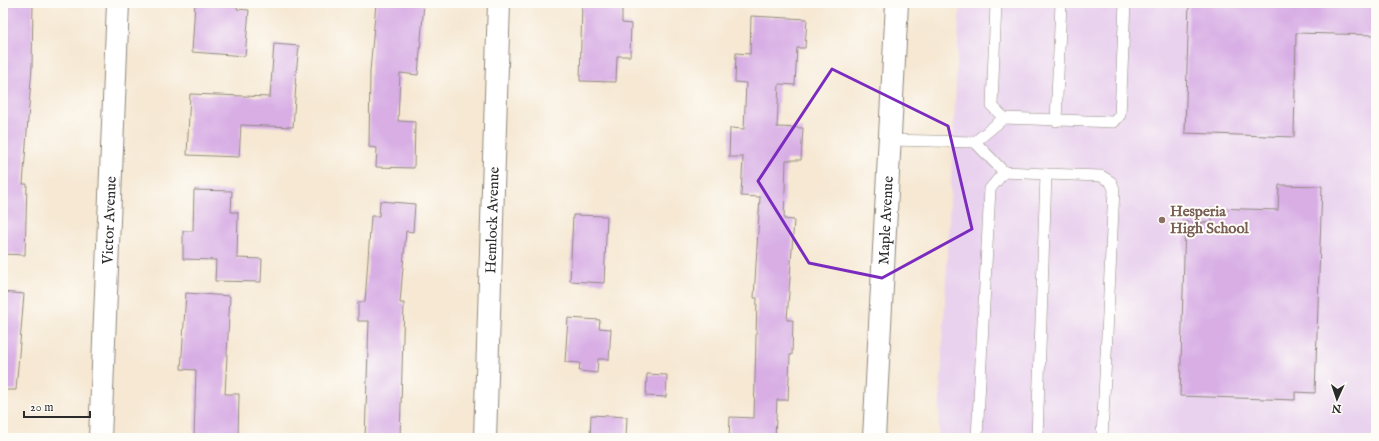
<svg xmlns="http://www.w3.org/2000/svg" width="1379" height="441" font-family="'IM FELL English',serif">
<rect width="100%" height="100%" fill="#fdfcf7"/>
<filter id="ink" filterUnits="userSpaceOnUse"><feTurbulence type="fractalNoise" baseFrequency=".025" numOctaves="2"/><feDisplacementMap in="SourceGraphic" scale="8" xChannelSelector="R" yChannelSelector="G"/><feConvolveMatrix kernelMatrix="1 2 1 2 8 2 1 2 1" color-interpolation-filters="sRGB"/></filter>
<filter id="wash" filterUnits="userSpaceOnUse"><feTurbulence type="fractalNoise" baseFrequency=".012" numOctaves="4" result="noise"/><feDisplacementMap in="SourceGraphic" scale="16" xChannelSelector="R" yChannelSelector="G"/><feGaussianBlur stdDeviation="0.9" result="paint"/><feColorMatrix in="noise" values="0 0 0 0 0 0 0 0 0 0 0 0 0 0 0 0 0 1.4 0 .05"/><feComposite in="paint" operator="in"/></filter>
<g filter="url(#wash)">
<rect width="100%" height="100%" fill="#f6e8d3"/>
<!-- built -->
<path fill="#e9d2ee" d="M960,3H1376V438H938Z"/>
<g id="blocks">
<!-- building -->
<g fill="#d8aee5">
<path d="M3,3H33L32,67L23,184H27L25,255L3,254Z"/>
<path d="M195,3H238L237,9L249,10L245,56L192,52Z"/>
<path d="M376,3H424L418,75L400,73L398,121L415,122L414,168L376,167L377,148L369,147L370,71Z"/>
<path d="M582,3H622V23L631,24L630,56H617L616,82L580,81Z"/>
<path d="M1189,3H1376V35L1296,33L1294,137L1185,133Z"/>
<path d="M751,16L807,19L805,48H797L795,85L779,84L777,127L803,128L801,160H786L784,219L794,220L787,320H793L792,355H790L788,400H777L775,438H729L730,417L754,418L757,298H754L760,197L741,196L743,157H729L730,128L744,129L746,83L735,82L736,53L750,54Z"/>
<path d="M274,44L299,46L295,84H296L293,127L241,125L239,157L187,155L190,94L270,97Z"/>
<path d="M1279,185L1322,186L1315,393L1295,392V400L1180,396L1185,222L1212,223L1213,208L1278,210Z"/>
<path d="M194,190L232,191L231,212H238L237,258L262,259L261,282L215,281L216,260L183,259V231H193Z"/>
<path d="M380,201L415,204L413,232L406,231L400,303H404L400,438H365L369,321H358V302H365L371,216H379Z"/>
<path d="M573,215L607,216L604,283L570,281Z"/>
<path d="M3,292L24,294L16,390H3Z"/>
<path d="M186,293L230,296L225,394H239L238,438H194L196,370L181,369Z"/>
<path d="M568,318L600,320L599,328L611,329L609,359H598L597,373L579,371L580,363L565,362Z"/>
<path d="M647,374L667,375L666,397L646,396Z"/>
<path d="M591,415L627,417L626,438H590Z"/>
</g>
</g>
</g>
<g filter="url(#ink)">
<use href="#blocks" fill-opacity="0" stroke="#908a7f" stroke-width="1"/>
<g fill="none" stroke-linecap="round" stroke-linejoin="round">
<defs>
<g id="service">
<path d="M996,3L992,106L1004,118"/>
<path d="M1056,121L1061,3"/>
<path d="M889,140L975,142L1004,118L1114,122L1120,115L1125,3"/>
<path d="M975,142L1004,172L1046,174L1037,438"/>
<path d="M1046,174L1101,176L1111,182L1114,189L1102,438"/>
<path d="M977,438L990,189L1004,172"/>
</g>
<g id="minor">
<path id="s1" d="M100,438L118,3"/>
<path id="s2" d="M485,438L499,3"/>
</g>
<g id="tertiary">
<path id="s3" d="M874,438L897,3"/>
</g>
</defs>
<!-- service casing -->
<use href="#service" stroke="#908a7f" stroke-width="12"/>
<!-- minor casing -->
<use href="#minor" stroke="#908a7f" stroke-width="24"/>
<!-- tertiary casing -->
<use href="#tertiary" stroke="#908a7f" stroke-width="24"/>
<!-- service -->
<use href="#service" stroke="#fff" stroke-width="11"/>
<!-- minor -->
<use href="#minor" stroke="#fff" stroke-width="22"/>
<!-- tertiary -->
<use href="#tertiary" stroke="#fff" stroke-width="22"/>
</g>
</g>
<!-- marked area -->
<path fill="none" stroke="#7b2cbf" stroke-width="3" stroke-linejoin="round" d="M832,69L948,126L972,229L882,278L809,263L758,181Z"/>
<!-- markers -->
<circle fill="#8d6e63" stroke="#fdfcf7" stroke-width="1.5" cx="1162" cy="220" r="4"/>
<g text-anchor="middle" stroke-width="4" stroke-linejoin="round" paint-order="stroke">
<!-- education labels -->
<g font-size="15" font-weight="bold" fill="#785e54" stroke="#fdfcf7" text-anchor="start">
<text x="1170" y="216">Hesperia<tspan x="1170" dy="17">High School</tspan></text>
</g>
<!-- street labels -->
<g font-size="15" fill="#2b2b2b" stroke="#fdfcf7">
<text dy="5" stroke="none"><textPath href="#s1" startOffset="218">Victor Avenue</textPath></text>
<text dy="5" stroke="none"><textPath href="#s2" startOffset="218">Hemlock Avenue</textPath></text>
<text dy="5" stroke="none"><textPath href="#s3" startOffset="218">Maple Avenue</textPath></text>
</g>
</g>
<!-- margin -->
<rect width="1379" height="441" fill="none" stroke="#fdfcf7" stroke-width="16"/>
<!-- north arrow -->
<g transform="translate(1337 399) rotate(183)" stroke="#fdfcf7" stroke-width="3" paint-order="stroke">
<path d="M0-3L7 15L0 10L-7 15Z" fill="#2b2b2b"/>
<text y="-6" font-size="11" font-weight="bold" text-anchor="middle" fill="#2b2b2b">N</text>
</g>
<!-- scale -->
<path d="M24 411v6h66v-6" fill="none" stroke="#2b2b2b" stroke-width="2"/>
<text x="30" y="411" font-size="12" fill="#2b2b2b" stroke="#fdfcf7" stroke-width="3" paint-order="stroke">20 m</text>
</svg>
